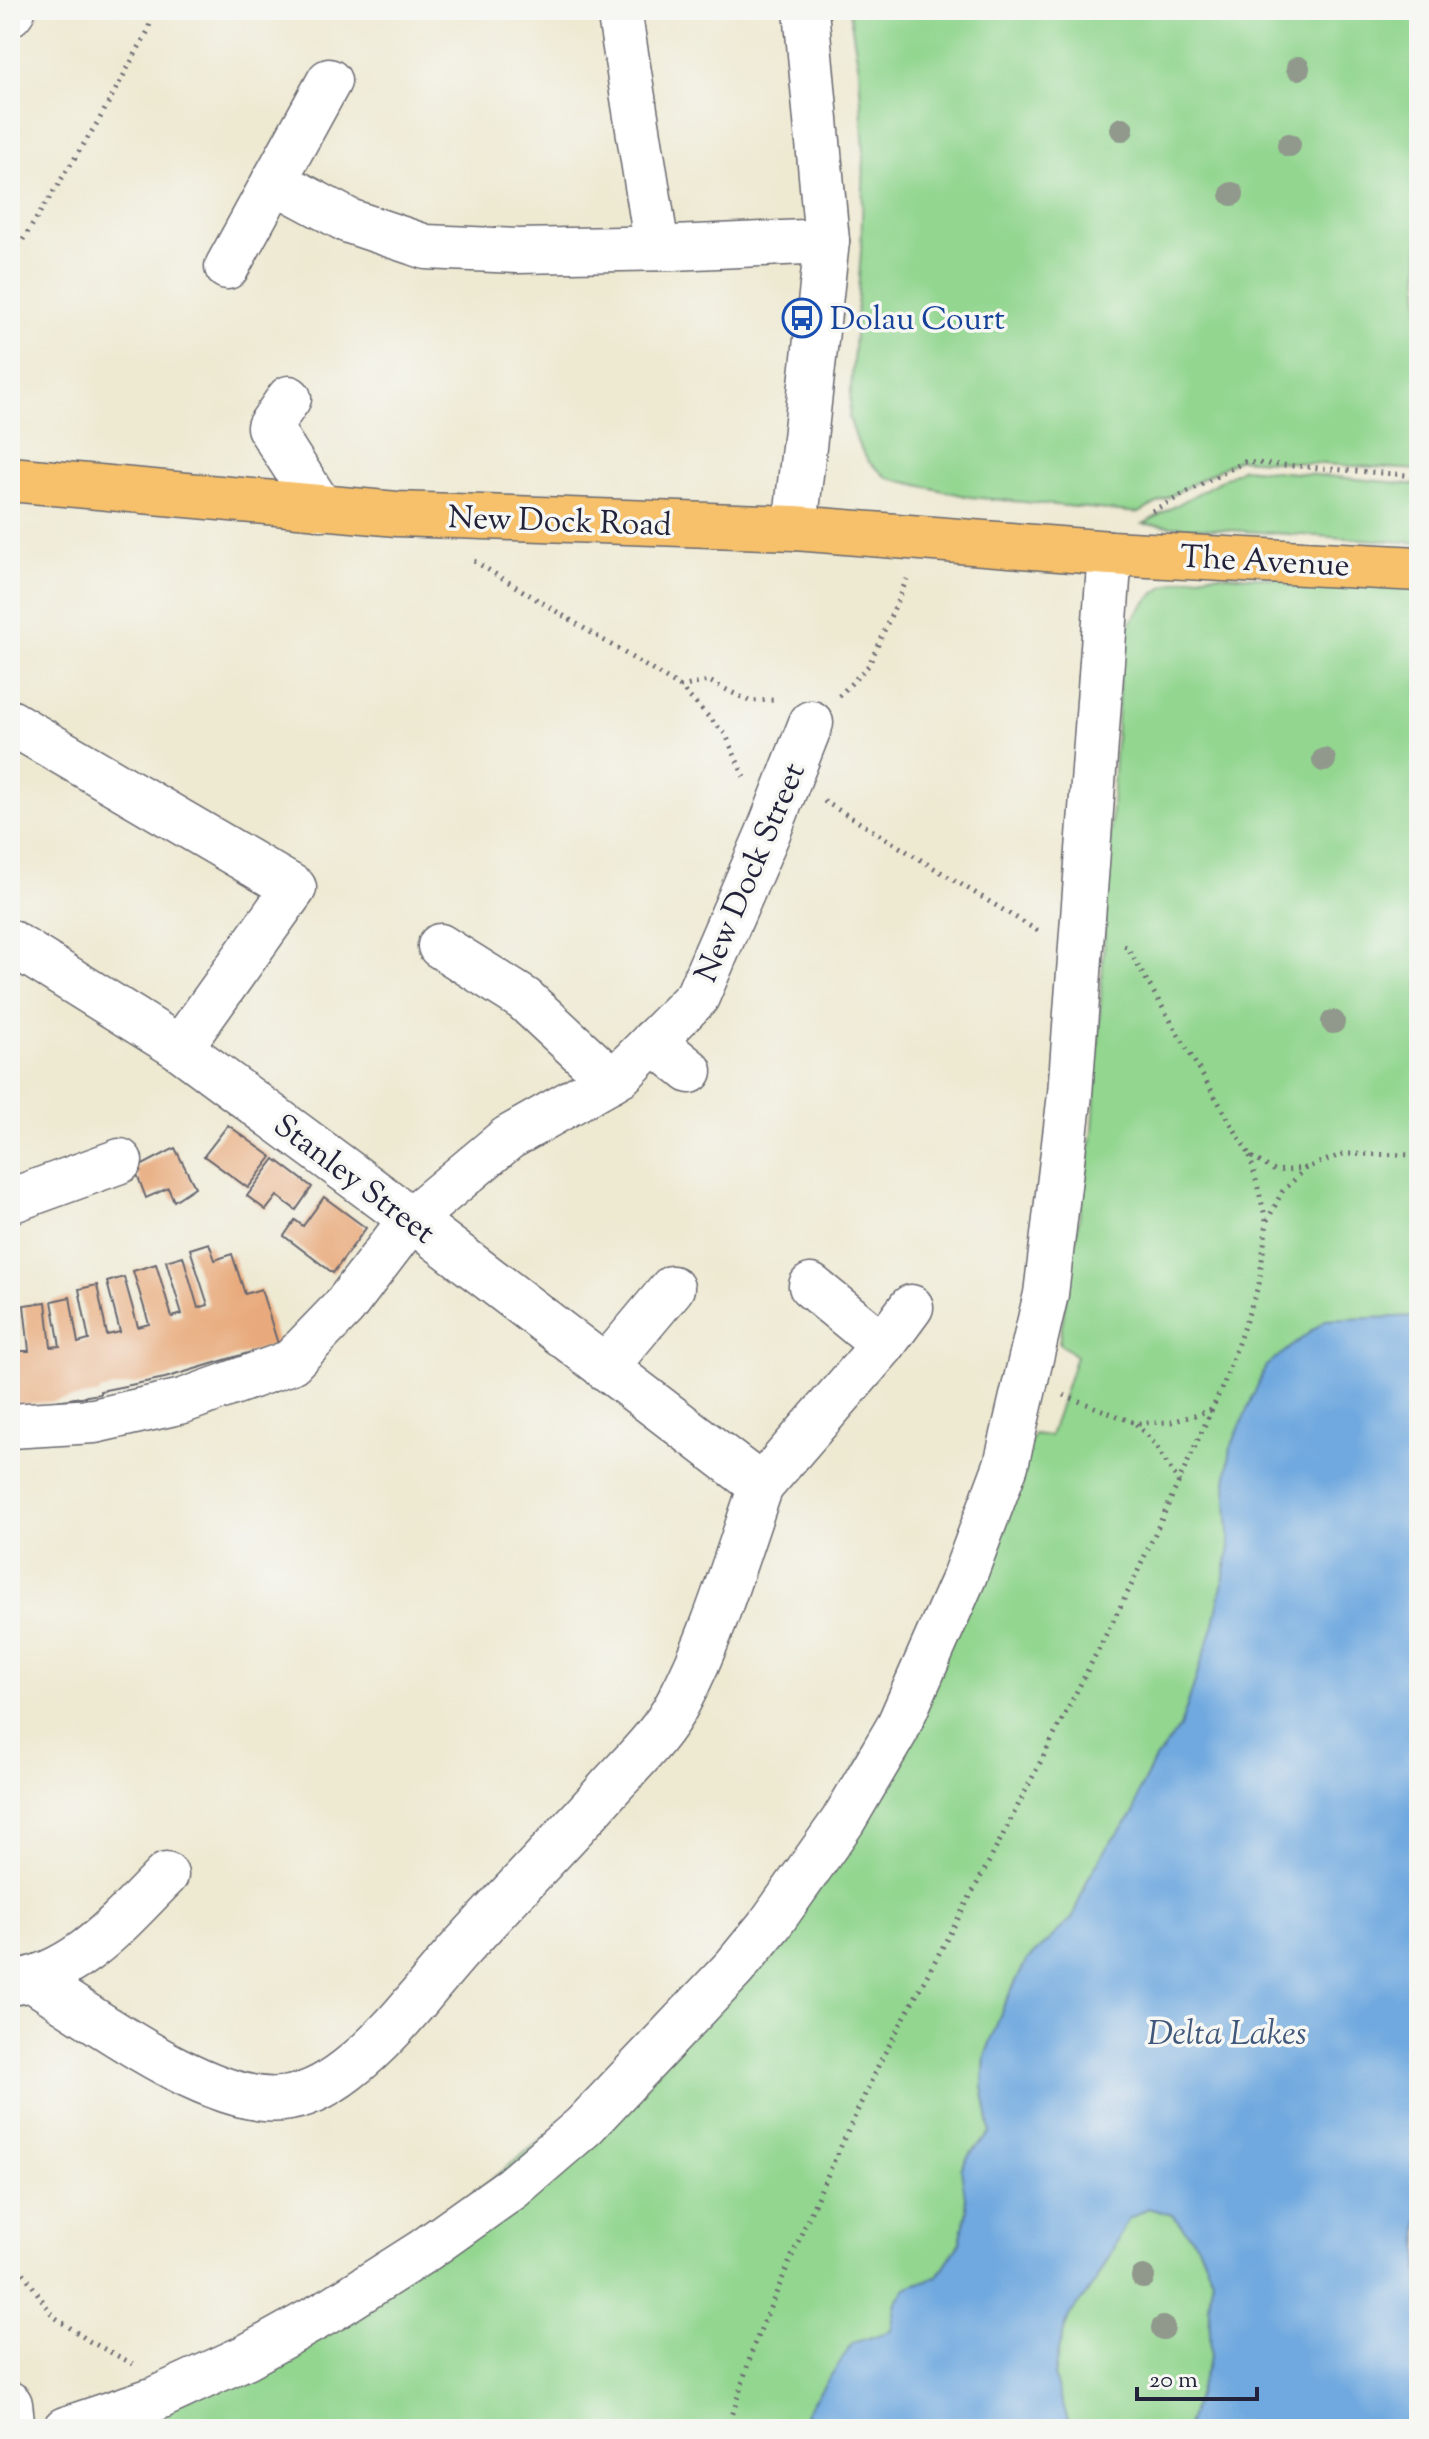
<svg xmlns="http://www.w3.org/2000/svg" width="1429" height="2439" font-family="'Sorts Mill Goudy',serif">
<rect width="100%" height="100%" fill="#f6f6f2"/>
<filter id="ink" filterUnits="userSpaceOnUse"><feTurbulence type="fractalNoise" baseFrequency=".0125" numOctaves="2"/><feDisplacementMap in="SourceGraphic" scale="16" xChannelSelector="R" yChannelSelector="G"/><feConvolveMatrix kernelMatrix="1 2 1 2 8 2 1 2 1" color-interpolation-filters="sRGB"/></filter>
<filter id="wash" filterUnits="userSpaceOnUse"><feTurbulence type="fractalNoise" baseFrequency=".006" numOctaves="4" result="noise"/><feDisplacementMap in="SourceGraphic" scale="32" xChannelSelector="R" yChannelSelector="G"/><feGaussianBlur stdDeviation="1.8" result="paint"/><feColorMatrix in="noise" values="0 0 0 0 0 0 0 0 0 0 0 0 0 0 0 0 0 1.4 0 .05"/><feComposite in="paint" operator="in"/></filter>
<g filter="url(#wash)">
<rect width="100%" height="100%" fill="#eee9d1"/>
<!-- green -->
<g fill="#92d68f" stroke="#5a7c65" stroke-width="2">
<path d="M849,10H1419V470L1238,459L1139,513L970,497L888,478L869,462L858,444L849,417L861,251L864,153L859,69Z"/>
<path d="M1243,468L1419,485V543L1143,524Z"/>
<path d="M1210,574L1419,588V1316L1326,1320L1226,1482L1230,1548L1214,1624L1180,1728L1153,1763L1139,1792L1134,1813L1106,1848L1088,1879L1072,1919L1027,1960L1004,2005L985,2057L983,2086L991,2133L969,2155L962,2169L967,2211L960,2242L938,2276L906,2288L896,2302L891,2331L806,2412L803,2429H118L248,2372L742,1981L1034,1434L1050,1436L1076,1356L1059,1343L1093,1130L1122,636C1151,592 1157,583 1210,574Z"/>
<path d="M1148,2208L1172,2215L1198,2244L1212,2278L1209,2310L1211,2355L1186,2429H1071L1054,2378L1058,2350L1069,2316L1097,2280L1128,2219Z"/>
</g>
<!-- water -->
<path fill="#6fa9df" stroke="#48668d" stroke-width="2" d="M1419,1316V2429H1186L1211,2355L1209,2310L1212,2278L1198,2244L1172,2215L1148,2208L1128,2219L1097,2280L1069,2316L1058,2350L1054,2378L1071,2429H803L806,2412L853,2343L891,2331L896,2302L906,2288L938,2276L960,2242L967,2211L961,2169L969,2155L991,2133L983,2086L985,2057L1004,2005L1027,1960L1072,1919L1088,1879L1106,1848L1134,1813L1139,1792L1153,1763L1180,1727L1214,1624L1230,1548L1226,1482L1231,1447L1266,1366L1326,1320Z"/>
<g id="blocks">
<!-- building -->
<g fill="#e8aa7b">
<path d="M228,1125L272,1157L248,1188L204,1156Z"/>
<path d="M175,1148L195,1187L174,1201L168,1188L146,1198L135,1169Z"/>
<path d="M275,1159L312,1187L296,1210L277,1196L266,1210L247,1196Z"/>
<path d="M324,1197L366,1228L333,1273L284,1236L295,1220L303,1226Z"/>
<path d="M209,1243L215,1260L232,1254L245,1294L261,1289L278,1344L165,1378L100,1391V1394L50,1402L10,1405V1308H18L20,1351H29L24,1305L46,1302L51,1347L60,1346L52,1301L70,1297L78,1343L89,1340L79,1289L97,1285L107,1335L120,1332L107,1282L124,1277L138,1327L149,1324L133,1271L156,1264L172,1317L182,1314L166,1261L183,1256L198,1308L208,1305L190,1249Z"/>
</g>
</g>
</g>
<g filter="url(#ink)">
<use href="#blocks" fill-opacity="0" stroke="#696870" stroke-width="2"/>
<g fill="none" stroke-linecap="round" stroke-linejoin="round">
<defs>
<g id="minor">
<path d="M619,10L657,248"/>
<path d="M10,14L13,10"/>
<path d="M274,181L349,221L426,247L518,251L673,248L827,241"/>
<path d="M227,267L329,81"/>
<path d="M289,398L269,427L321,508"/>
<path d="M795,528L827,241L806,10"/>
<path d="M10,722L294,888L180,1048"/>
<path d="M10,942L180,1048L411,1219L761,1486L883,1345"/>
<path d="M440,946L524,999L611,1080"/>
<path d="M653,1041L690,1071"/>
<path d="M10,1201L120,1161"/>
<path d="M811,1286L883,1345L911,1307"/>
<path d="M605,1368L672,1288"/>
<path d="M10,1426L94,1421L183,1401L291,1362L344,1307L411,1219L508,1138L621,1074L697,997L768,833L811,723"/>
<path d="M34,1981C94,2019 211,2106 282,2099C305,2097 329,2084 347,2070C392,2036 425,1988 463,1946C512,1892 563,1841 611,1786C635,1760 663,1733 679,1701C714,1635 736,1557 761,1486"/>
<path d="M10,1983C76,1976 122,1919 166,1875"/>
<path d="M10,2404L13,2429"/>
<path d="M65,2429L155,2399L246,2357L334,2308L425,2250L512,2188L584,2126L734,1968L771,1923L843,1821L897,1729L964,1577L1006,1465L1046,1294L1070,1094L1110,553"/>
</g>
<path id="major" d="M10,479L397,514L795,528L1110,553L1419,569"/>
</defs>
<!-- minor casing -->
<use href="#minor" stroke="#696870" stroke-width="47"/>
<!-- major casing -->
<use href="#major" stroke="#696870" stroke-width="47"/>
<!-- path -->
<g stroke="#696870" stroke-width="5" stroke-dasharray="2 6" stroke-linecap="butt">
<path d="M10,260L99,120L148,31L153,10"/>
<path d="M1152,511L1244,462L1419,476"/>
<path d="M474,561L680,687L726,735L744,777"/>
<path d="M680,687L709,681L749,701L775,700"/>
<path d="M839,696L869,665L907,579"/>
<path d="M824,801L1041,933"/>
<path d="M1124,946L1127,947L1250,1156L1275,1171L1306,1168"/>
<path d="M1250,1156L1266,1220"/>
<path d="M1064,1395L1135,1423L1172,1422L1211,1410"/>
<path d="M1136,1424L1154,1443L1179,1483"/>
<path d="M10,2253L53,2316L89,2341L133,2364"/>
<path d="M728,2429L754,2345L816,2200L880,2062L991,1858L1131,1586L1224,1383L1259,1284L1267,1221L1282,1192L1306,1168L1343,1154L1419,1155"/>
</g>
<!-- minor -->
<use href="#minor" stroke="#fff" stroke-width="44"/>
<!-- major -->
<use href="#major" stroke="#f6c16b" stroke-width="44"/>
</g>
<!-- trees -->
<g fill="#90998c">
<circle cx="1298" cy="68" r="12"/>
<circle cx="1122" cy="129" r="12"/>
<circle cx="1289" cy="145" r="12"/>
<circle cx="1232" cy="194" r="12"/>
<circle cx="1324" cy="760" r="12"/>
<circle cx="1333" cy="1022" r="12"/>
<circle cx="1143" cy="2277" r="12"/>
<circle cx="1163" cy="2328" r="12"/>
</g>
</g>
<!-- icons -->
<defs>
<symbol id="bus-ring" viewBox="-11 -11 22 22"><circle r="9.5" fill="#f6f6f2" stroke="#1a4fb4" stroke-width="1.5"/><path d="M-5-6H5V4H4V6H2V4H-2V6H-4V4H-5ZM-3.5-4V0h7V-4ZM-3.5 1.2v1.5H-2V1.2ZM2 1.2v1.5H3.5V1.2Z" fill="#1a4fb4"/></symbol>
</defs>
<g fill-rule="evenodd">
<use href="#bus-ring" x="780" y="296" width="44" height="44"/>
</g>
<g text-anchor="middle" stroke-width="7" stroke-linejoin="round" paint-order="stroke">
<!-- transit labels -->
<g font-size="32" fill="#164399" stroke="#f6f6f2" text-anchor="start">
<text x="830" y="329">Dolau Court</text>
</g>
<!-- street labels -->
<g font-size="32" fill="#22223b" stroke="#f6f6f2">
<text transform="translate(560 520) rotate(2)" y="11">New Dock Road</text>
<text transform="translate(1265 560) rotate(3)" y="11">The Avenue</text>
<text transform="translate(749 872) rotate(-67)" y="11">New Dock Street</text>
<text transform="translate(355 1178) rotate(37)" y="11">Stanley Street</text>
</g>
<!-- water labels -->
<g font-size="34" font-style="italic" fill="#41587d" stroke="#f6f6f2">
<text x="1227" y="2044">Delta Lakes</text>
</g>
</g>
<!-- margin -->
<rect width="1429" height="2439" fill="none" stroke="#f6f6f2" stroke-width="40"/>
<!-- scale -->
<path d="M1137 2387v12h120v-12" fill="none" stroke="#22223b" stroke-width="4"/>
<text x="1149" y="2387" font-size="24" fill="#22223b" stroke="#f6f6f2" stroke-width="6" paint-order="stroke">20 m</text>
</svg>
